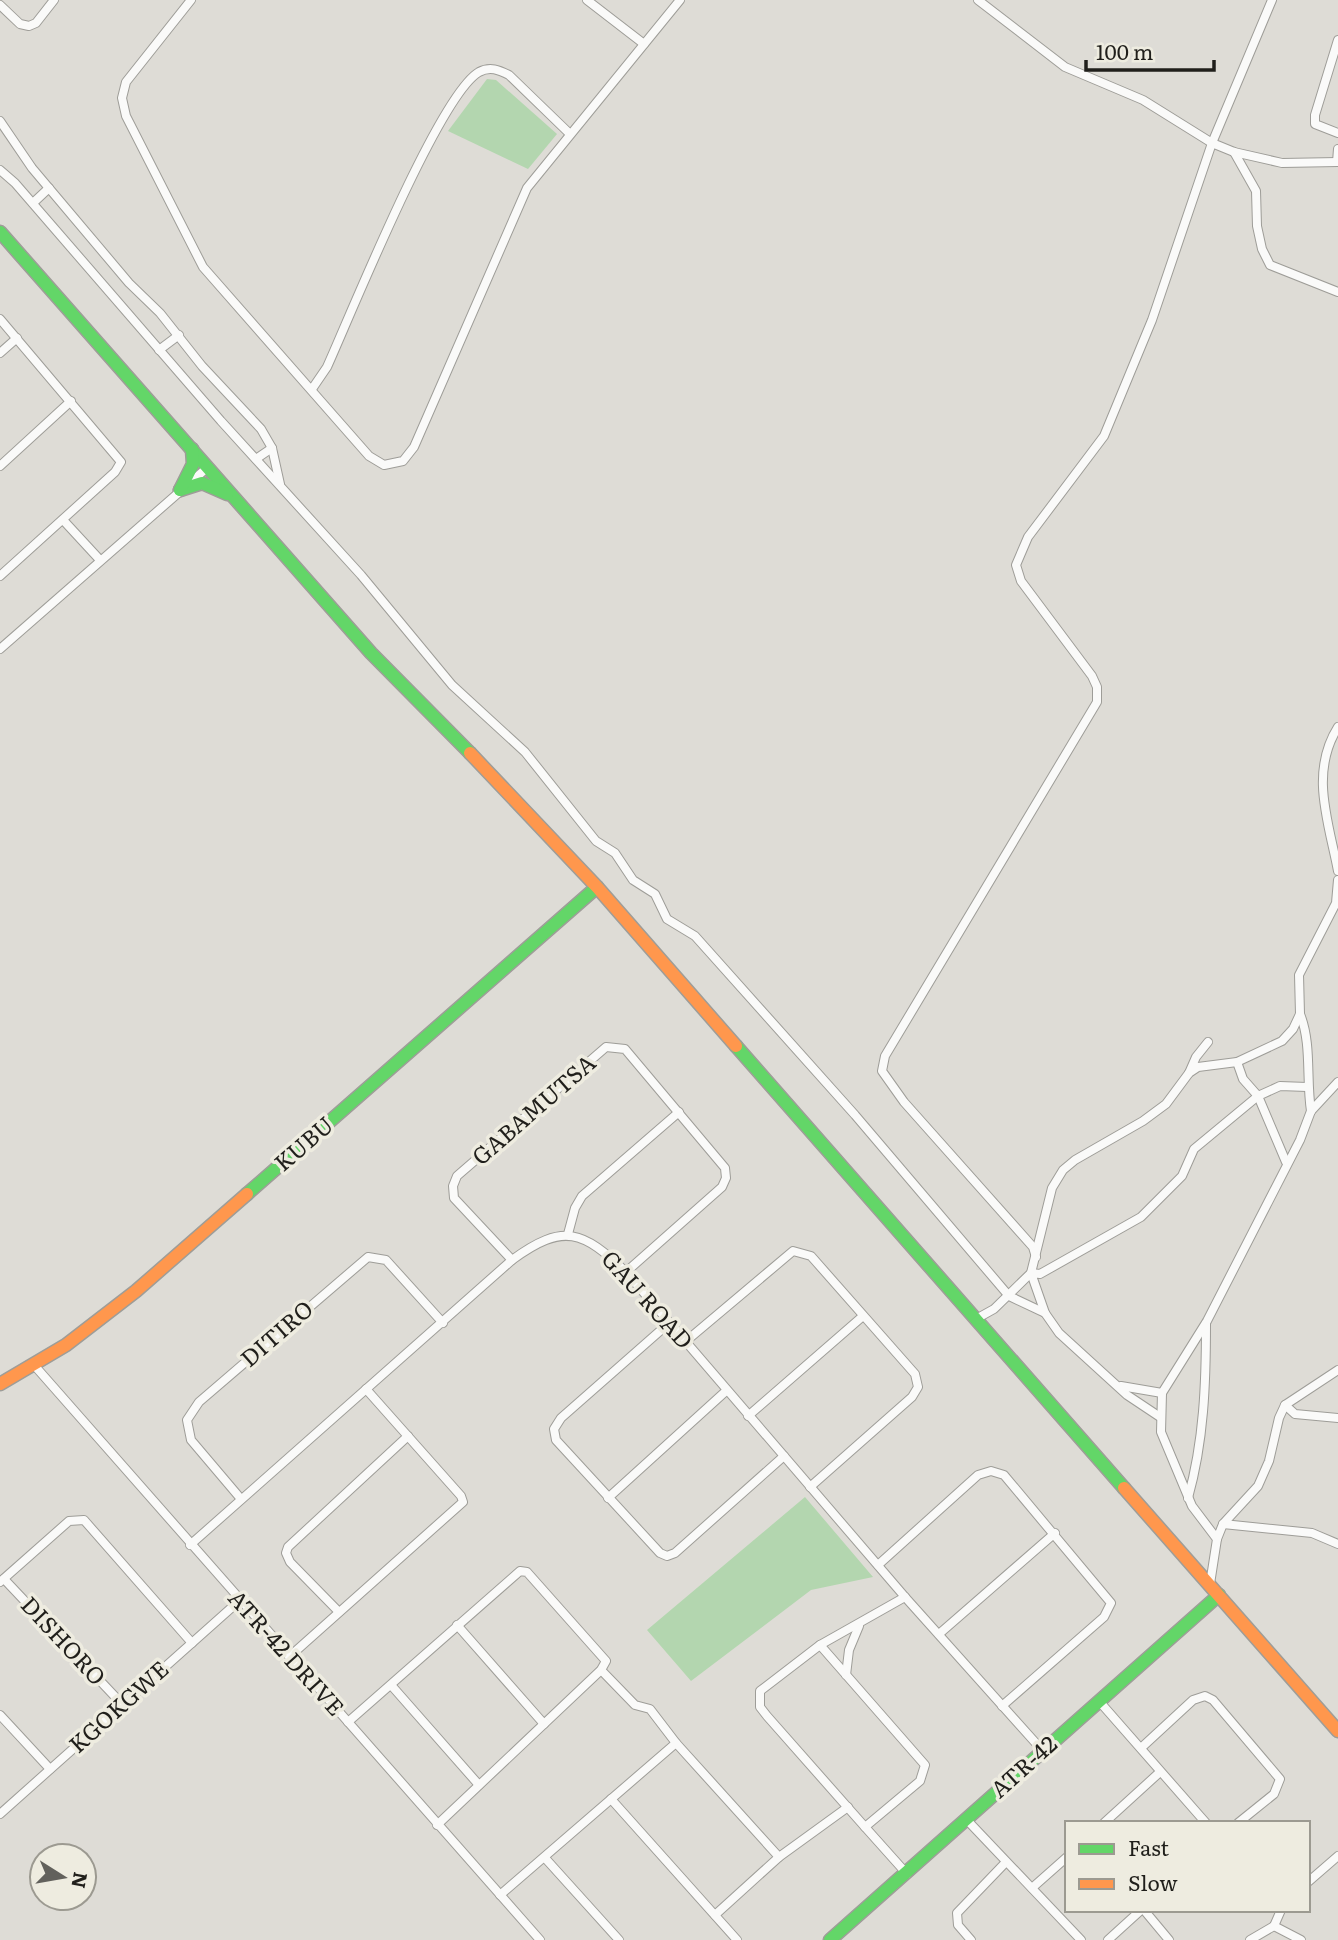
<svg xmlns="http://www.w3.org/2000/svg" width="1338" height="1940" font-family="Literata,serif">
<rect width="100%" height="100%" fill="#dedcd6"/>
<!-- green -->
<g fill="#b3d6af">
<path d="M487,79L496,80L557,134L528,169L448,131Z"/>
<path d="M805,1497L873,1577L811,1590L691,1681L647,1630Z"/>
</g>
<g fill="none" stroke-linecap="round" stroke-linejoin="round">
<defs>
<g id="street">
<path d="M191,0L126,82L122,98L126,116L203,267L369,456L384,465L403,461L414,447L527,188L680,0"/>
<path d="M587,0L644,44"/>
<path d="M978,0L1065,67L1143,100L1212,143L1234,152L1282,163L1338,162"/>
<path d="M0,5L20,24L29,26L36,23L54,0"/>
<path d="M1338,40L1315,115V124L1338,133"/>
<path d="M0,121L32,168L129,283L160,313L202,366L261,429L272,448L280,484"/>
<path d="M1234,152L1256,191L1257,226L1262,249L1270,265L1338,292"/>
<path d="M1337,162L1338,149"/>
<path d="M0,170L15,183L221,421L361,575L452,685L525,752L596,841L615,853L633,880L655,894L667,919L695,936L855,1115L1009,1296L1045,1313"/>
<path d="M33,203L49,188"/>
<path d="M0,319L121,462L115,472L0,576"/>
<path d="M159,350L179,335"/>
<path d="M0,353L17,338"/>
<path d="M312,389L327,367C351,314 439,95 479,72C490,66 499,70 509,75L570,134"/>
<path d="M256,459L272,448"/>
<path d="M0,466L71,401"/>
<path d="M64,521L100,560"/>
<path d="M0,649L208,467"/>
<path d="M1338,727C1309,773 1329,823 1338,871"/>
<path d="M1300,1014C1312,1044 1306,1079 1311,1111"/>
<path d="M1189,1073L1196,1057L1208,1042"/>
<path d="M1286,1162L1258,1096L1280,1086L1307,1087"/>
<path d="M568,1234L575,1208L582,1196L679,1112"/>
<path d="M1036,1257L1033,1247L904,1102L882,1071L885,1056L1097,702V687L1092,676L1021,581L1016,565L1028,537L1104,436L1152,320L1212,143L1272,0"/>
<path d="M512,1260L454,1198L453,1186L457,1176L606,1047L625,1049L725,1168L726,1178L722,1187L626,1272"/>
<path d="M976,1319L994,1309L1031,1273L1052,1188L1063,1170L1075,1160L1143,1121L1166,1104L1189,1073L1198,1067L1237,1062L1282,1041L1293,1029L1300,1014L1299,975L1336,903L1338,880"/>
<path d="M669,1323L561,1418L554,1429L556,1440L660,1553L667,1556L675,1553L784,1456"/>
<path d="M685,1342L793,1251L811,1256L915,1374L918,1387L912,1397L810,1487"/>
<path d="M34,1365L540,1940"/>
<path d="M1121,1386L1162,1393"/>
<path d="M1285,1405L1295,1414L1338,1418"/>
<path d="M748,1416L863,1316"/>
<path d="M1160,1417L1127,1395L1059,1333L1045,1313L1031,1273L1040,1274L1141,1217L1182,1176L1194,1149L1258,1096L1243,1079L1237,1062"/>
<path d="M608,1498L726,1391"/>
<path d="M1188,1498C1204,1441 1206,1383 1206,1324"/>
<path d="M241,1499L191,1440L187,1420L199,1402L368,1257L386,1260L443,1323"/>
<path d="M1223,1524L1312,1533L1338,1544"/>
<path d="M1217,1539L1223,1524L1258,1486L1269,1461L1279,1418L1285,1405L1338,1370"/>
<path d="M190,1545L512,1260C564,1222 583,1231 626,1272L905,1597L1042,1750"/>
<path d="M878,1565L978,1475L991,1471L1004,1475L1111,1603L1104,1617L1002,1706"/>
<path d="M4,1579L122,1704"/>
<path d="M0,1582L69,1521L84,1520L192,1643"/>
<path d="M1210,1584L1217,1539L1192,1506L1161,1432L1162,1393L1207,1321L1300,1140L1311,1111L1338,1082"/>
<path d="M339,1612L290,1562L286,1553L288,1547L408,1436"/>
<path d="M457,1625L544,1724"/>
<path d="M939,1634L1055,1533"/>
<path d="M820,1645L925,1765L920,1781L865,1827L907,1874"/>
<path d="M289,1657L463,1502L461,1496L366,1389"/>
<path d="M601,1670L635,1705L650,1709L676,1743"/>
<path d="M846,1675L849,1650L859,1626"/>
<path d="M391,1685L479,1785"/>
<path d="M1099,1701L1206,1823"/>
<path d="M0,1715L50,1769"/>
<path d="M348,1722L520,1571L527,1572L606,1661L601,1670L437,1825"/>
<path d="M1141,1748L1193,1700L1205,1696L1213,1700L1280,1779L1274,1794L1238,1823"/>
<path d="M611,1799L737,1940"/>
<path d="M0,1814L239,1601"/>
<path d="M966,1819L1081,1940"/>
<path d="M1104,1823L1160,1772"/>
<path d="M865,1827L767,1716L760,1707V1691L820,1645L905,1597"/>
<path d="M545,1858L619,1940"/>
<path d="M1308,1882L1338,1856"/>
<path d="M1032,1888L1067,1857"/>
<path d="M500,1895L676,1743L779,1857"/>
<path d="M1144,1910L1169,1940"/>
<path d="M715,1915L779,1857L848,1807"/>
<path d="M1274,1926L1281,1910"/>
<path d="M971,1940L958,1925L957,1913L1006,1862"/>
<path d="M1108,1940L1141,1910"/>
<path d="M1250,1940L1274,1926L1301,1940"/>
</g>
<g id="fast">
<path d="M0,232L371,653L470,753"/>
<path d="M180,490L202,483L227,494"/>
<path d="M180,490L193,464L192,449"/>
<path d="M736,1046L1124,1488"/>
<path d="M247,1194L597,887"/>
<path d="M830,1940L1219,1595"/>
</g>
<g id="slow">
<path d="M470,753L597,887L736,1046"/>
<path d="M0,1384L66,1345L136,1291L247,1194"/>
<path d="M1124,1488L1338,1731"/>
</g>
</defs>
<!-- street casing -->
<use href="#street" stroke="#9e9d98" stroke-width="10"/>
<!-- fast casing -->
<use href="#fast" stroke="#9e9d98" stroke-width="15"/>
<!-- slow casing -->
<use href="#slow" stroke="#9e9d98" stroke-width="15"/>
<!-- street -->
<use href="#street" stroke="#fafaf9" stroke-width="8"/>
<!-- fast -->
<use href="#fast" stroke="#63d668" stroke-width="12"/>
<!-- slow -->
<use href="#slow" stroke="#ff974d" stroke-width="12"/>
</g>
<g text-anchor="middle" stroke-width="7" stroke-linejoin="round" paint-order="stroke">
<!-- street labels -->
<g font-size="23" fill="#201f1b" stroke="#eeece0">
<text transform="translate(534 1110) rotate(-41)" y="8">GABAMUTSA</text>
<text transform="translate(304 1144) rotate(-41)" y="8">KUBU</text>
<text transform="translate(647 1300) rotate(48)" y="8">GAU ROAD</text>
<text transform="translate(277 1334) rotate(-41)" y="8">DITIRO</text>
<text transform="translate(63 1641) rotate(47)" y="8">DISHORO</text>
<text transform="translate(286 1653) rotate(48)" y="8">ATR-42 DRIVE</text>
<text transform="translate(119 1707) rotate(-42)" y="8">KGOKGWE</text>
<text transform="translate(1024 1767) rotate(-42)" y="8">ATR-42</text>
</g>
</g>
<!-- legend -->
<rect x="1065" y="1821" width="245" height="91" fill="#eeece0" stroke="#9c9a91" stroke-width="2"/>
<rect x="1079" y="1844" width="35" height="10" fill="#63d668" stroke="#9c9a91" stroke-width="2"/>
<text x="1128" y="1856" font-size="21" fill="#201f1b">Fast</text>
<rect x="1079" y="1879" width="35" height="10" fill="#ff974d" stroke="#9c9a91" stroke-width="2"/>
<text x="1128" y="1891" font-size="21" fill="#201f1b">Slow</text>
<!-- north arrow -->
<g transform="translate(63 1877) rotate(101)"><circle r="33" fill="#eeece0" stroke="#9c9a91" stroke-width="2"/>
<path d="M0-5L12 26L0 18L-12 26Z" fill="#62615c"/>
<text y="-10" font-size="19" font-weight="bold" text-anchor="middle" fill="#201f1b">N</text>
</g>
<!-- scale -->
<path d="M1086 60v10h128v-10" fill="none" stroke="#201f1b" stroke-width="3.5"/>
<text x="1096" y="60" font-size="21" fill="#201f1b" stroke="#eeece0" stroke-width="5" paint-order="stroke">100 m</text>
</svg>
